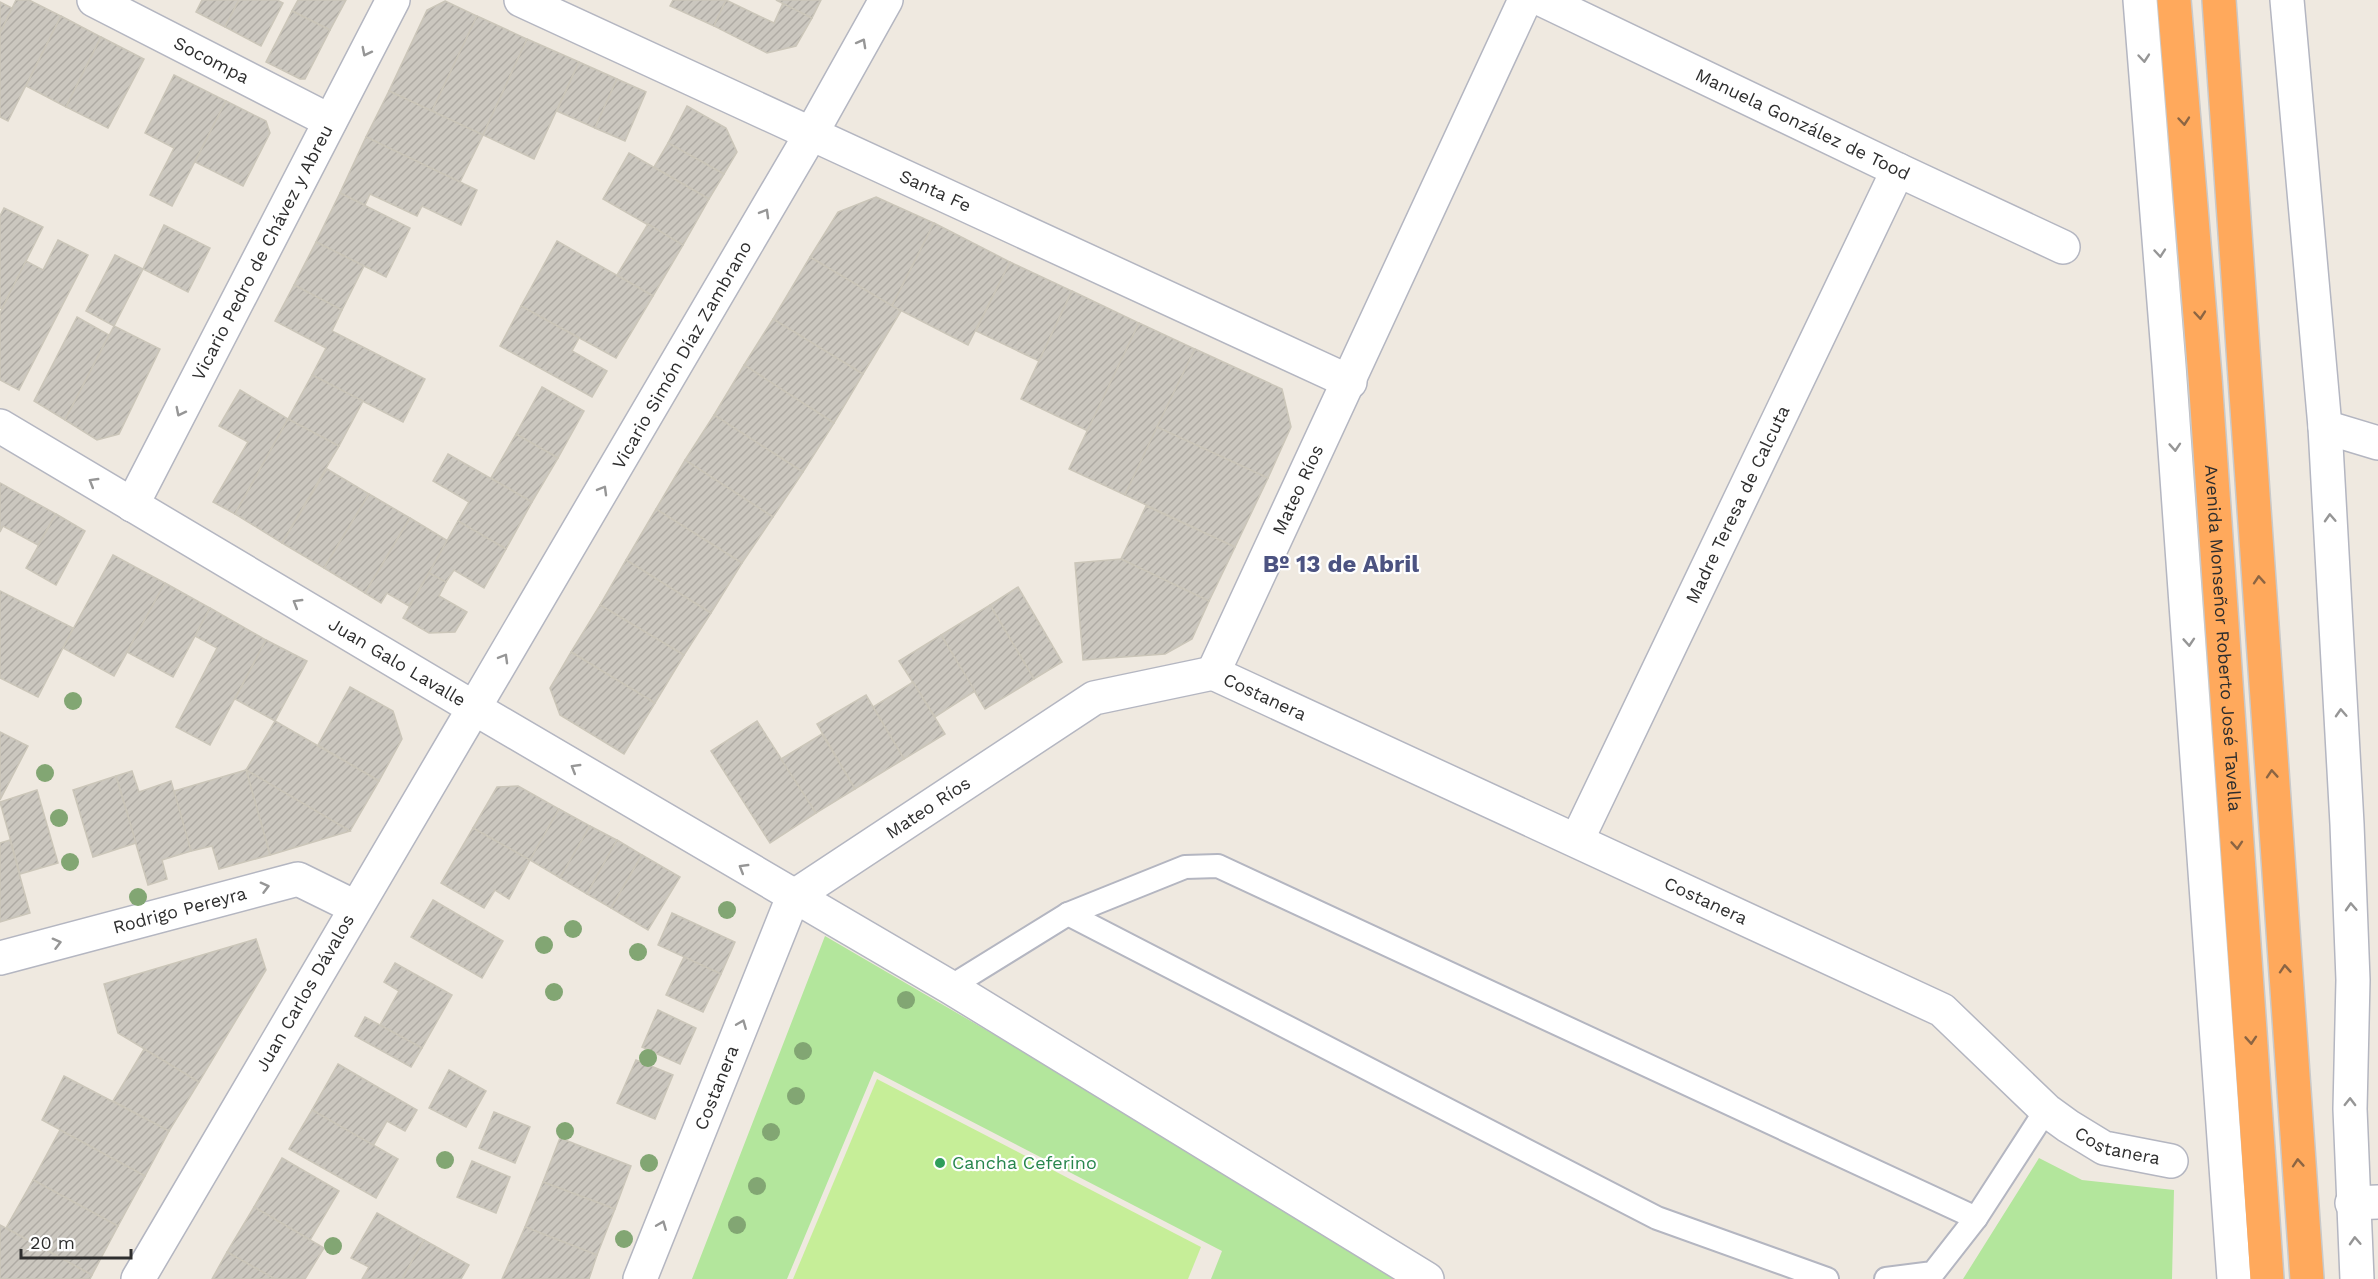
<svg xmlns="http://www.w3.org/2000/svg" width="2378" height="1279" font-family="'Work Sans',sans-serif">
<defs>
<pattern id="building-hatch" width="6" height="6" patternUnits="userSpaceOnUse" patternTransform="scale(1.5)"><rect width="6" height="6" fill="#cbc7bf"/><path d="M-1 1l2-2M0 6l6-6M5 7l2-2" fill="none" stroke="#afaba4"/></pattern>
</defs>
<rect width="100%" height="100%" fill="#efe9e0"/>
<!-- grass -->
<g fill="#b3e69c">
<path d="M825,936L1413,1279H1211L1222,1251L874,1071L787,1279H692Z"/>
<path d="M2039,1158L2082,1180L2174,1190L2172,1279H1963Z"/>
</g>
<!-- pitch -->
<path fill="#c6ee98" d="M877,1079L1201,1247L1188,1279H793Z"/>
<!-- building -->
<g fill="url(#building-hatch)" stroke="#cbc6b9" stroke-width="1.5">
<path d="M16,0H29L61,16L8,121L0,117V33Z"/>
<path d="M202,0H239L225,27L196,12Z"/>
<path d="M239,0H277L283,3L261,46L225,27Z"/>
<path d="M298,0H346L330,30L292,11Z"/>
<path d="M673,0H726L714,26L670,6Z"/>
<path d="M726,0L774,23L783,3L812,18L796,46L767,53L714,26Z"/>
<path d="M776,0H821L812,18Z"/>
<path d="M445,1L477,16L432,111L389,91L427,10Z"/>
<path d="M0,2L12,8L0,33Z"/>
<path d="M292,11L330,30L305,79H300L266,62Z"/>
<path d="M61,16L101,37L66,107L26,86Z"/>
<path d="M477,16L527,39L483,135L432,111Z"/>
<path d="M101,37L144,59L108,128L66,107Z"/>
<path d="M527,39L579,62L534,159L483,135Z"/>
<path d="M579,62L617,79L595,128L557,111Z"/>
<path d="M174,75L226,101L172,206L150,195L174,148L145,133Z"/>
<path d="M617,79L646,92L625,141L595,128Z"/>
<path d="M389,91L483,135L460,182L366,137Z"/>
<path d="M226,101L266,121L270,133L243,186L195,162Z"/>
<path d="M687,106L726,128L737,152L724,174L668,143Z"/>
<path d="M366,137L477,190L461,225L422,206L417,216L370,194L365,205L340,193Z"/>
<path d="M668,143L724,174L709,199L654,167Z"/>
<path d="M629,153L709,199L683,245L603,199Z"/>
<path d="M340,193L410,228L386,277L316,242Z"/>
<path d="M876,197L934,223L892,306L810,257L838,212Z"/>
<path d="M4,208L43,227L2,309L0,308V216Z"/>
<path d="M934,223L1010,262L968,345L892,306Z"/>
<path d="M648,224L683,245L653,296L617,275Z"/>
<path d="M164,225L210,248L188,292L143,269Z"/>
<path d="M58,240L88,255L19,390L0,380V313L26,261L43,270Z"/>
<path d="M557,241L653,296L616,358L521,306Z"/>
<path d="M316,242L364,266L342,310L294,285Z"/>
<path d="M115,255L143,269L114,326L86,311Z"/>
<path d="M810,257L901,311L863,374L773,319Z"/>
<path d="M1010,262L1072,291L1039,361L976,331Z"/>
<path d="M294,285L342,310L332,331L425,379L403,422L312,375L326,348L275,321Z"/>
<path d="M1072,291L1139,323L1088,431L1021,399Z"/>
<path d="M521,306L579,338L572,351L607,371L592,397L500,346Z"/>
<path d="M77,317L109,335L65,420L34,401Z"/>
<path d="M773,319L863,374L834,423L744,365Z"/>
<path d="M1139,323L1195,349L1125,495L1069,469Z"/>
<path d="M114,326L160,349L119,434L97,440L65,420Z"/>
<path d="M1195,349L1282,389L1291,427L1268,478L1157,427Z"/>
<path d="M744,365L834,423L803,472L714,415Z"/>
<path d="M312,375L363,401L339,446L288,419Z"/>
<path d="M542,387L584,411L558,458L516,434Z"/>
<path d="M240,390L288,419L235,514L213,502L248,442L219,426Z"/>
<path d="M714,415L803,472L773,517L685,460Z"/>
<path d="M288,419L339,446L282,543L235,514Z"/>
<path d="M1157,427L1268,478L1235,547L1125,495Z"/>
<path d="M516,434L558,458L532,502L491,478Z"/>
<path d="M448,454L532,502L506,549L458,521L469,502L433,481Z"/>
<path d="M685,460L773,517L742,563L656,509Z"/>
<path d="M327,469L369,494L324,568L282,543Z"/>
<path d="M0,483L56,514L38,545L3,526L0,532Z"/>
<path d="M369,494L410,518L365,593L324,568Z"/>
<path d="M1146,506L1235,547L1209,601L1121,559Z"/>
<path d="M656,509L742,563L711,613L626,560Z"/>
<path d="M56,514L85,531L56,585L26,568Z"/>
<path d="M410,518L448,541L409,606L387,593L381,603L365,593Z"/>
<path d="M458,521L506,549L484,588L454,570L446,582L429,573Z"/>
<path d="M113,555L165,583L114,676L63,648Z"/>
<path d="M1121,559L1209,601L1192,639L1165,654L1083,660L1075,563Z"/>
<path d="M626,560L711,613L684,655L600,605Z"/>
<path d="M429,573L446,582L439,596L467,612L455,632L429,633L403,618Z"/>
<path d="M165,583L210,608L173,677L127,652Z"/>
<path d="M1018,587L1062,662L1034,679L990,605Z"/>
<path d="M0,591L73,628L38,697L0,678Z"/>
<path d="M600,605L684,655L655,703L571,652Z"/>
<path d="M990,605L1034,679L985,709L941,635Z"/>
<path d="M210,608L266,640L210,745L176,727L217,648L195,636Z"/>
<path d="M941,635L975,691L935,717L899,661Z"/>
<path d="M266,640L307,661L275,721L235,699Z"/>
<path d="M571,652L655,703L624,754L560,715L550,688Z"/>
<path d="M913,682L945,734L904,759L873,707Z"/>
<path d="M350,687L393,711L402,739L379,781L318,745Z"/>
<path d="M866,695L904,759L855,789L817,724Z"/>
<path d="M275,721L379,781L350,831L246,770Z"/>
<path d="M757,721L816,813L770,843L711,751Z"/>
<path d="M0,732L28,746L0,800Z"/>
<path d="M822,734L855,789L816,813L781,759Z"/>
<path d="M246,770L350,831L270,855Z"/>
<path d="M246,770L270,855L219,869L212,846L191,851L174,791Z"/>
<path d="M132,771L139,792L171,781L191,851L162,860L167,879L148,885L116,776Z"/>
<path d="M116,776L136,843L93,857L73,790Z"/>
<path d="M518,786L559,809L530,860L473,828L497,787Z"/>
<path d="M37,790L58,863L20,874L0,802Z"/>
<path d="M559,809L590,826L560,878L530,860Z"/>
<path d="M590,826L617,840L587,894L560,878Z"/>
<path d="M473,828L530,860L509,899L495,890L484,908L441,883Z"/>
<path d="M10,840L30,913L0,922V843Z"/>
<path d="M617,840L642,855L611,908L587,894Z"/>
<path d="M642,855L680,877L648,930L611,908Z"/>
<path d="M433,900L503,941L482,978L411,937Z"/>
<path d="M672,913L735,942L721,974L658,945Z"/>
<path d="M256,939L266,970L199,1082L118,1033L104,984Z"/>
<path d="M684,957L721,974L703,1012L666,995Z"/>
<path d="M395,963L452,995L422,1048L380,1025L399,991L384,982Z"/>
<path d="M658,1010L696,1028L680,1064L642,1047Z"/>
<path d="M365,1017L422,1048L411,1067L355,1036Z"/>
<path d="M144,1049L199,1082L169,1131L113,1101Z"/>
<path d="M636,1060L673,1075L655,1119L617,1103Z"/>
<path d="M338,1064L417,1110L405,1131L387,1121L373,1146L312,1110Z"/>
<path d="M449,1070L486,1091L466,1127L429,1108Z"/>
<path d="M64,1076L169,1131L145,1176L42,1120Z"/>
<path d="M312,1110L398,1159L376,1198L289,1149Z"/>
<path d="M494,1112L530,1127L515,1163L479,1148Z"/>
<path d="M60,1130L145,1176L118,1226L33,1180Z"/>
<path d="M560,1138L631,1166L615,1209L543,1182Z"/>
<path d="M282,1158L339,1191L310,1240L254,1207Z"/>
<path d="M472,1161L510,1177L496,1213L457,1197Z"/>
<path d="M33,1180L118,1226L92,1275L6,1228Z"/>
<path d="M543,1182L615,1209L597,1255L525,1227Z"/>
<path d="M254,1207L324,1248L305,1279H275L227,1252Z"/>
<path d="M377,1213L424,1240L402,1279H362L369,1267L351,1258Z"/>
<path d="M0,1225L92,1275L90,1279H0Z"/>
<path d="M525,1227L597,1255L589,1279H502Z"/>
<path d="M424,1240L469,1265L461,1279H402Z"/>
<path d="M227,1252L275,1279H212Z"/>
</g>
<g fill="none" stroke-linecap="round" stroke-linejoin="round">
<defs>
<g id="lane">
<path d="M1068,914L1657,1218L1827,1279"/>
<path d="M950,987L1068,914L1185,867L1218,866L1976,1218"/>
<path d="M1886,1279L1933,1273L1976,1218L2046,1110"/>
</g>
<g id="street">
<path id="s1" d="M94,0L330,121"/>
<path id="s2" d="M521,0L1350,382"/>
<path d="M886,0L811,134L474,708L950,987L1427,1279"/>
<path id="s3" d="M1543,0L1898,170L2063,247"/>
<path d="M2325,427L2378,443"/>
<path id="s4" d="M132,505L393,0"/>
<path id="s5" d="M1213,673L1942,1010L2046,1110L2068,1126L2104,1148L2171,1161"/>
<path id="s6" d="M1213,673L1525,0"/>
<path id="s7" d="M1577,840L1898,170"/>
<path id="s8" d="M793,897L1094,698L1213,673"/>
<path id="s9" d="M0,958L298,879L355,907"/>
<path d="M2352,1203L2378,1202"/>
<path id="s10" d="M640,1279L793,897"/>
</g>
<g id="secondary">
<path d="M2140,0L2169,365L2234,1279"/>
<path d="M2287,0L2325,427L2347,824L2353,980L2350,1109L2357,1279"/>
<path id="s11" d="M0,426L474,708L138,1279"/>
</g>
<g id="highway">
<path id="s12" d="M2174,0L2205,377L2267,1279"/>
<path d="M2219,0L2307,1279"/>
</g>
</defs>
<!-- lane casing -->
<use href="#lane" stroke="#b4b6c1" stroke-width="26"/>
<!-- street casing -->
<use href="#street" stroke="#b4b6c1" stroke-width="36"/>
<!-- secondary casing -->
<use href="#secondary" stroke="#b4b6c1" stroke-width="36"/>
<!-- highway casing -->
<use href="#highway" stroke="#c9c9c9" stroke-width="36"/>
<!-- lane -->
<use href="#lane" stroke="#fff" stroke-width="22"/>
<!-- street -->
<use href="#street" stroke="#fff" stroke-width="33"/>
<!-- secondary -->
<use href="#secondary" stroke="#fff" stroke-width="33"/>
<!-- highway -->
<use href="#highway" stroke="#ffa95c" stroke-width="33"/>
</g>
<!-- trees -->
<g fill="#82a673">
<circle cx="73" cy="701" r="9"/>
<circle cx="45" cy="773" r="9"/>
<circle cx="59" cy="818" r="9"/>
<circle cx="70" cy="862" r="9"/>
<circle cx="138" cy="897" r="9"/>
<circle cx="727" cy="910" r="9"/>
<circle cx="573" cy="929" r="9"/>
<circle cx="544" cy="945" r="9"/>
<circle cx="638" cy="952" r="9"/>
<circle cx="554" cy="992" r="9"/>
<circle cx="906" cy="1000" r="9"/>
<circle cx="803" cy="1051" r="9"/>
<circle cx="648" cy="1058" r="9"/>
<circle cx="796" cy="1096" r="9"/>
<circle cx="565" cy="1131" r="9"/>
<circle cx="771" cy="1132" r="9"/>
<circle cx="445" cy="1160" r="9"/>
<circle cx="649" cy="1163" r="9"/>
<circle cx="757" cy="1186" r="9"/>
<circle cx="737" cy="1225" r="9"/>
<circle cx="624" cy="1239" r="9"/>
<circle cx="333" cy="1246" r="9"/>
</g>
<!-- one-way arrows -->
<defs><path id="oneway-chevron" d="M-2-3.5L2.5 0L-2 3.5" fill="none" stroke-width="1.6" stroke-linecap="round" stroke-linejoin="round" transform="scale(1.5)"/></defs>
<g stroke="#969696">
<use href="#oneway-chevron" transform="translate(862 43) rotate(-61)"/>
<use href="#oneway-chevron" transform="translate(366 52) rotate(117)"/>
<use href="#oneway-chevron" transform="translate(2144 58) rotate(85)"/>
<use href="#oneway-chevron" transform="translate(765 213) rotate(-60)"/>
<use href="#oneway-chevron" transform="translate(2160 253) rotate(85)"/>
<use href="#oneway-chevron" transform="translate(180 412) rotate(117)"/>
<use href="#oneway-chevron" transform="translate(2175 447) rotate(86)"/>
<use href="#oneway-chevron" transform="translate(93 482) rotate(-149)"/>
<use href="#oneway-chevron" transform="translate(603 490) rotate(-60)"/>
<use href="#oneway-chevron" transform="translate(2330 518) rotate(-93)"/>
<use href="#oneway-chevron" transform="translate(297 603) rotate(-149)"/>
<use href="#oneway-chevron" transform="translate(2189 642) rotate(86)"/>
<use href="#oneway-chevron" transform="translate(504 658) rotate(-60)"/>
<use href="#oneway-chevron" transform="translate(2341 713) rotate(-93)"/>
<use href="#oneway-chevron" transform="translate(575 768) rotate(-149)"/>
<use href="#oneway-chevron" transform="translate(743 868) rotate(-149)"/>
<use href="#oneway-chevron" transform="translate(265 887) rotate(-15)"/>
<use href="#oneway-chevron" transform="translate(2351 907) rotate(-93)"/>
<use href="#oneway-chevron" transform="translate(57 943) rotate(-15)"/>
<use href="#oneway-chevron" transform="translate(742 1024) rotate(-68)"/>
<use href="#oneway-chevron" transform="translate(2350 1102) rotate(-89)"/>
<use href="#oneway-chevron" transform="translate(662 1225) rotate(-68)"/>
<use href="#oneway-chevron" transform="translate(2355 1241) rotate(-93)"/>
</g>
<g stroke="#8c6543">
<use href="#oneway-chevron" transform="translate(2184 121) rotate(85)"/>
<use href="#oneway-chevron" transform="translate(2200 315) rotate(85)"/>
<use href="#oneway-chevron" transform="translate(2259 580) rotate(-94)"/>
<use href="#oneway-chevron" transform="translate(2272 774) rotate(-94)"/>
<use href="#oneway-chevron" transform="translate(2237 845) rotate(86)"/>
<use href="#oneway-chevron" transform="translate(2285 969) rotate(-94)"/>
<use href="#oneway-chevron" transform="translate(2251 1040) rotate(86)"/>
<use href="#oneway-chevron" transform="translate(2298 1163) rotate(-94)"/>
</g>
<!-- markers -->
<circle fill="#2e9e5b" stroke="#fff" stroke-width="2" cx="940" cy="1163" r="6"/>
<g text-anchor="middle" stroke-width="4.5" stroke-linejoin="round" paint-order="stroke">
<!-- street labels -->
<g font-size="18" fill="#2e2e2e" stroke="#fff">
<text dy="6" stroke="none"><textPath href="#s1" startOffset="132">Socompa</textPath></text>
<text dy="6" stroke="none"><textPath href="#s3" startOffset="288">Manuela González de Tood</textPath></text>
<text dy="6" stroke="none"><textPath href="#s2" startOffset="456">Santa Fe</textPath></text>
<text dy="6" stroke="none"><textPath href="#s4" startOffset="284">Vicario Pedro de Chávez y Abreu</textPath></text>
<text transform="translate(682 355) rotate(-60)" y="6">Vicario Simón Díaz Zambrano</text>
<text dy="6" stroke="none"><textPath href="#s6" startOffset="202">Mateo Ríos</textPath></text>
<text dy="6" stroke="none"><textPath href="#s7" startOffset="372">Madre Teresa de Calcuta</textPath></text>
<text dy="6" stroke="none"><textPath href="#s12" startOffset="640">Avenida Monseñor Roberto José Tavella</textPath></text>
<text dy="6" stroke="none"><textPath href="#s11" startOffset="462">Juan Galo Lavalle</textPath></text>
<text dy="6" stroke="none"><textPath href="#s5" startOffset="57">Costanera</textPath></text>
<text dy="6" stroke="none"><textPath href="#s8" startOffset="162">Mateo Ríos</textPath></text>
<text dy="6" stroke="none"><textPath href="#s5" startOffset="543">Costanera</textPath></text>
<text dy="6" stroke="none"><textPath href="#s9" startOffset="186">Rodrigo Pereyra</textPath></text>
<text transform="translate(305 993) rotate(-60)" y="6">Juan Carlos Dávalos</text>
<text dy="6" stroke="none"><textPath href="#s10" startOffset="206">Costanera</textPath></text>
<text dy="6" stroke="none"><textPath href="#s5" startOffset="1029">Costanera</textPath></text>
</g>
<!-- leisure labels -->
<g font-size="18" fill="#27864d" stroke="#fff" text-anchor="start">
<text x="952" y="1169">Cancha Ceferino</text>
</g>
<!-- district labels -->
<g font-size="24" font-weight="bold" fill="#4c5381" stroke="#fff">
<text x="1341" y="572">Bº 13 de Abril</text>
</g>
</g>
<!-- scale -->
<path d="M21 1249v9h110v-9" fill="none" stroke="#2e2e2e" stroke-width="3"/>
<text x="30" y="1249" font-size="18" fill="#2e2e2e" stroke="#ffffff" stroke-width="4.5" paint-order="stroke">20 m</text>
</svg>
